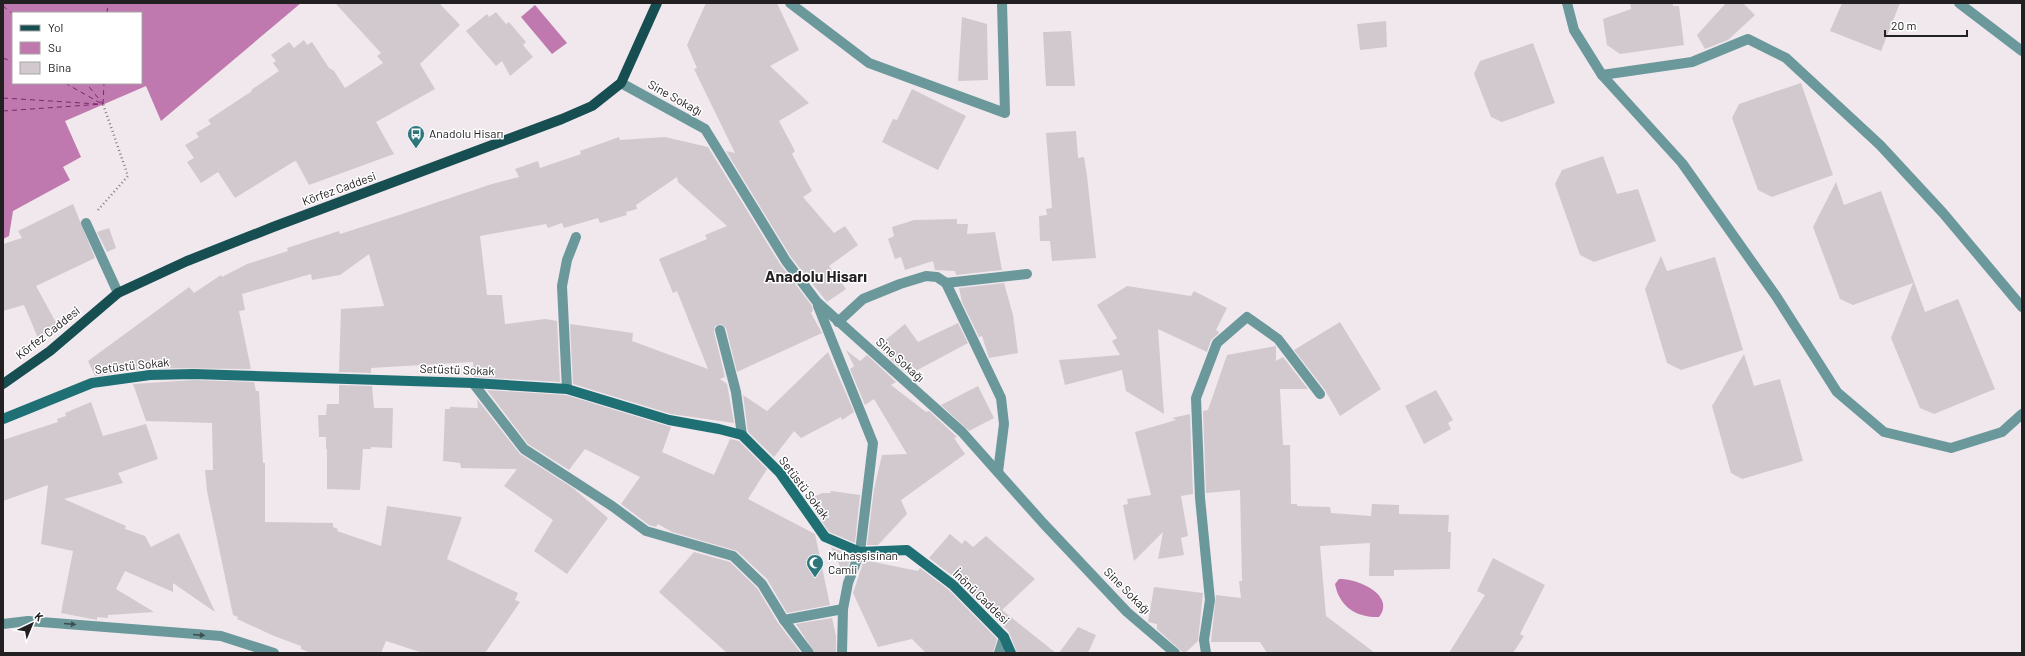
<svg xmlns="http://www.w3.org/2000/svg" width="2025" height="656" font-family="Barlow,sans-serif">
<rect width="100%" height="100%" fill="#f0e8ed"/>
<!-- water -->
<g fill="#bf79ae" fill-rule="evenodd">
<path d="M3,3H301L161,121L146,86L65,121L81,157L63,167L70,180L13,211L9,236L3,239ZM13,13H141V83H13Z"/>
<path d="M535,5L567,43L552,54L521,17Z"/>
<path d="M1339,579C1357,578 1396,595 1379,617C1356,618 1339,606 1335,584Z"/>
</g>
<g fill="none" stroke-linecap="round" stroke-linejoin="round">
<!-- ferry -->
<g stroke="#7c286c" stroke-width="1" stroke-dasharray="5 4" stroke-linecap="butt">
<path d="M3,6L13,14"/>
<path d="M107,13L108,3"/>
<path d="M3,58L13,62"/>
<path d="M65,83L102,104"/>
<path d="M3,98L98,104"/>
<path d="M103,104L104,83"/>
<path d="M3,111L103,104L86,83"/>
</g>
</g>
<!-- building -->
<g fill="#d1c9ce">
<path d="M335,3H439L460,25L420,64L435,89L376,122L394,154L309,185L296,161L293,162L235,198L218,172L201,183L187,162L194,158L185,145L199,137L196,133L211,124L208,120L252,91L251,90L279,71L273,63L276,61L271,55L289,42L294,48L304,40L307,45L312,42L329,68L334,71L345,88L383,63L377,56L381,53Z"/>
<path d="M706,3H777L799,50L770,66L809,103L779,121L795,151L792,154L812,191L803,197L834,233L845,226L858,245L829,266L846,289L827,302L791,257L726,151L735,153L694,69L697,68L687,45Z"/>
<path d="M1630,3H1673V6H1679L1684,45L1620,54L1607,45L1603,19L1631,9Z"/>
<path d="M1726,3H1743L1755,15L1728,40L1705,49L1697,35Z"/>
<path d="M1842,3H1900L1881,51L1830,31Z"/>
<path d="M496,12L506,24L509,22L526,42L523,45L533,57L510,76L502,61L496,66L466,31L487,14L489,17Z"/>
<path d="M962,17L987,24L988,80L958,81Z"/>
<path d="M1386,21L1387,47L1360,50L1357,24Z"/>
<path d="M1071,31L1075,86H1046L1043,32Z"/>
<path d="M1533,43L1555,103L1502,122L1491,117L1474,74L1480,61Z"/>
<path d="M1801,83L1833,175L1772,197L1758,190L1732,118L1739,104Z"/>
<path d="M912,89L966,116L938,170L882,142L893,119L897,120Z"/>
<path d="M1076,131L1078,158L1084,157L1087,176L1096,258L1052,261L1050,241H1040L1039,216L1047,215L1046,209L1052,208L1046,133Z"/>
<path d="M619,137L620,140L665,137L708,147L780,264L812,306L813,311L811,313L822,333L737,372L726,328L721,324L715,326L714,332L725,377L720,379L727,384L734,423L671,414L573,384L570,324L633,333L632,341L708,369L677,291L673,293L659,259L707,239L705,235L727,226L678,182L677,177L636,205L637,209L626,212L627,215L600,223L598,218L564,228L562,223L548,228L546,224L480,236L487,295H502L505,324L545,319L557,321L560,382L474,377L473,362L371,368V373L339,372L341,309L384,306L369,254L340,275L312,280L311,274L242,294L245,310L239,311L251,369L150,368L95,376L88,361L189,287L194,293L221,275L222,277L247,264L288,251L287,248L339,231L340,234L399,215L492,184L519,177L515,169L538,161L540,168L581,154L580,151Z"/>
<path d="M1603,156L1617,194L1638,189L1656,241L1594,262L1580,255L1555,184L1562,170Z"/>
<path d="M1836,182L1844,205L1881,191L1925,312L1958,299L1995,389L1934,414L1920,408L1891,338L1913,283L1853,305L1840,299L1813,227Z"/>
<path d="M73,204L95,258L36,286L59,328L38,338L24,305L3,311V244L22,238L18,231Z"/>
<path d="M957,219V224H968L967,234L995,232L1002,270L956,275L955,271L935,270L933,261L905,270L901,257L895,259L888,239L894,236L892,227L914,220Z"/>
<path d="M109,228L116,248L107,252L97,232Z"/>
<path d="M1661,256L1667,271L1715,257L1743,350L1681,370L1667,363L1645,289Z"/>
<path d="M1004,283L1013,315L1018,353L989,358L982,336L979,337L962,302L959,288Z"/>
<path d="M1127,286L1191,296L1194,291L1227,308L1216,330L1219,332L1218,334L1211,340L1207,352L1158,329L1164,414L1126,391L1122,370L1065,385L1059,360L1120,355L1112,341L1117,338L1097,305Z"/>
<path d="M1340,322L1381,389L1340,416L1325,390L1294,350Z"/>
<path d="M958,323L968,343L908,375L877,347L905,324L918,342Z"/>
<path d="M1276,346V361L1283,357L1308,389H1280L1283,445H1290L1291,504H1297V506L1330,507L1331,513L1371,516L1372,504L1399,505V514L1449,515L1448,532H1451L1450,569L1394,570V576H1369L1370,543L1320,546L1326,616L1375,653H1267L1260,642H1211L1216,595L1241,598L1239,581H1242L1240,490L1206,493L1203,411L1208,410L1227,355Z"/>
<path d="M846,350L860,361L867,355L896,382L891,385L926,412L929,411L957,437L954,438L965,454L901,500L907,514L878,545H867L874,489L882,455L907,454L874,399L865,405L850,369L854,366Z"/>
<path d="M828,352L854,412L842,420L841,417L801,438L794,431L774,457L748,432L743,395L767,411Z"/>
<path d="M1744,354L1754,386L1780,379L1803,461L1742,479L1731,473L1712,406Z"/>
<path d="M194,380L254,382L256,391H259L263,463H265V522L333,523V527L338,529L337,531L381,546L387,506L462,517L447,559L518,593L515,600L520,602L485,653H423L386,641L381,653H311L301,649V646L274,636L237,619L238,617L233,615L207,491L205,470H213L212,423L146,421L133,384Z"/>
<path d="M339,385L372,386L374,408H393L392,448L371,447V449H363L360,490L327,489V449H326V437H319L318,415H326L327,404H339Z"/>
<path d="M978,386L994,418L969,431L941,405Z"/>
<path d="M487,390L566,395L671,427L662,452L714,475L730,439L739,441L767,469L748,499L815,534L830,605L787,613L767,579L737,551L672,532L658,524L656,527L649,525L621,504L640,477L585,449L569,470L528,444Z"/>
<path d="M1436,390L1453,420L1448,423L1451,429L1424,444L1405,406Z"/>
<path d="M477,399L520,454L573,488L608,518L567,574L534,551L553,520L504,486L517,469L461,468L460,463L443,461L445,409H450V407L478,408Z"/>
<path d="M91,402L103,436L146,424L158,459L118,473L123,483L64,499L126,526L125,529L145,536L151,547L179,533L215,612L173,583V592L125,571L116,589L154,612L108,615V618L97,617V620L61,613L73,551L41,544L48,485L3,501V440L58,422L57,419L66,416L65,413Z"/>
<path d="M1190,414L1193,494L1181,496L1188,536L1181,538L1184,555L1158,559L1163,532L1134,561L1123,505L1128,504L1127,499L1151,495L1135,432L1176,420L1172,418Z"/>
<path d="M831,491L860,495L855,543L829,532L815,512L811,498L822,493H830Z"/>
<path d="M950,534L962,544L965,540L973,547L986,536L1035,579L1002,610L1056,653H1017L1009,632L958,580L929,558Z"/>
<path d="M831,547L852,556L844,575Z"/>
<path d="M694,552L730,562L757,588L778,623L801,653H727L659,592Z"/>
<path d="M1493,558L1545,585L1520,634L1524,636L1513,653H1449L1485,595L1477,591Z"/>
<path d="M864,560L918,571L920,568L949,590L997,639L993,653H926L912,639L878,647L853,593Z"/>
<path d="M1154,587L1203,593L1198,641L1185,653L1181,651L1157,629V624L1148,622Z"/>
<path d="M832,618L836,636V653H815L796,624Z"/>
<path d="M1078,627L1096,635L1088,653H1059Z"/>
</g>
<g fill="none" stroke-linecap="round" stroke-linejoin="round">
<!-- path -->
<path stroke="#827d80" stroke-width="2.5" stroke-dasharray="1 3" stroke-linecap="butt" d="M98,210L128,176L103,104"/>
<!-- street -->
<g stroke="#6a989b" stroke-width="10">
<path d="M790,3L869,63L1005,113L1002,3"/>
<path d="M1567,3L1574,30L1602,75L1682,163L1776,296L1837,392L1884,432L1951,448L2002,432L2022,414"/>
<path d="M1959,3L2022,51"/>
<path d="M1602,75L1692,62L1748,39L1786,58L1880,145L1943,213L2022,307"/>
<path d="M621,83L705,129L786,261L817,302L962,432L1043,523L1127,612L1175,653"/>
<path d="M86,223L118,293"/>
<path d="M946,283L1027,274"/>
<path d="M818,306L873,443L860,552L848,583L843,609L842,653"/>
<path d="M838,322L863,299L900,284L926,276L937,277L946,283L1001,398L1004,424L998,472"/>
<path d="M720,330L736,392L742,435"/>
<path d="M473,383L524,449L612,506L646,531L733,556L762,584L784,620L809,653"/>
<path d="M567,389L562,286L567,260L576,237"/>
<path d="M784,620L843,609"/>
<path d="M3,624L28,621L221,636L274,653"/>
<path d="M999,653L1004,637"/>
<path d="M1206,653L1204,640L1210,600L1200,498L1196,398L1217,343L1247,317L1278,339L1320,394"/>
</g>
<!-- secondary -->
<path stroke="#1e7075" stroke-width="10" d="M3,419L92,383L150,375L194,374L473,383L567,389L669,420L719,429L742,435L780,473L825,537L860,552L907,550L953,585L1004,637L1011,653"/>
<!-- primary -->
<path stroke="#164e51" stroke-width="10" d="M3,384L50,351L118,293L187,261L273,227L562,119L592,106L621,83L657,3"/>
</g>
<!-- one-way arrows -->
<defs><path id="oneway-solid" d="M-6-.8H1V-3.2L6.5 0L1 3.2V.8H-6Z"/></defs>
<g fill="#3f5052">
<use href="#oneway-solid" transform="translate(70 624) rotate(5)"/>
<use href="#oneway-solid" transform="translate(199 635) rotate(5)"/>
</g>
<!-- icons -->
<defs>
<symbol id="bus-pin" viewBox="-11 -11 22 30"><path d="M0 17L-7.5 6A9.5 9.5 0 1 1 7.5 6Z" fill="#2d777c" stroke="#fff"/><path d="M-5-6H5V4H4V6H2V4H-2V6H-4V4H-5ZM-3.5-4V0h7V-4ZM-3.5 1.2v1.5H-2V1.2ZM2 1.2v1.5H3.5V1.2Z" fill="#fff"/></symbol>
<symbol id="mosque-pin" viewBox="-11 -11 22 30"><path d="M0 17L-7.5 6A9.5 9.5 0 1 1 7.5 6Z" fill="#2d777c" stroke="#fff"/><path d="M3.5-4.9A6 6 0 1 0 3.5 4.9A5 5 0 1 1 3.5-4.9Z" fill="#fff"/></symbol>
</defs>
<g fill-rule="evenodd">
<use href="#bus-pin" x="406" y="124" width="20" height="27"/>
<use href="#mosque-pin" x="805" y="553" width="20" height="27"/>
</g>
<g text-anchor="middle" stroke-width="3" stroke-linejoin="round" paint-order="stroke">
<!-- street labels -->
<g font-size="12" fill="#232022" stroke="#fff">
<text transform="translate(675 98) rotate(29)" y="4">Sine Sokağı</text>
<text transform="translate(339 189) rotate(-20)" y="4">Körfez Caddesi</text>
<text transform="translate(48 333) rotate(-38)" y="4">Körfez Caddesi</text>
<text transform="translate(900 360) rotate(42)" y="4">Sine Sokağı</text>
<text transform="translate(132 366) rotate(-6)" y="4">Setüstü Sokak</text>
<text transform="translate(457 370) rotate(2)" y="4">Setüstü Sokak</text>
<text transform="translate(804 488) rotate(53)" y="4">Setüstü Sokak</text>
<text transform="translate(1127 591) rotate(45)" y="4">Sine Sokağı</text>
<text transform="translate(981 597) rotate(44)" y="4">İnönü Caddesi</text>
</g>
<!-- poi labels -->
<g font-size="12" fill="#232022" stroke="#fff" text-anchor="start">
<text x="429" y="138">Anadolu Hisarı</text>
<text x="828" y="560">Muhaşşisinan<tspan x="828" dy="14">Camii</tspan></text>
</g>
<!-- district labels -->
<g font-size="16" font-weight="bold" fill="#232022" stroke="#fff">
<text x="816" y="282">Anadolu Hisarı</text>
</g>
</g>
<!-- border -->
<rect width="2025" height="656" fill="none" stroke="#232022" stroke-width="8"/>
<!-- legend -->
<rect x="12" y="12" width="130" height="72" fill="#ffffff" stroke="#a7a6a7"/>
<rect x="20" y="25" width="20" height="6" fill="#164e51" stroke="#a7a6a7"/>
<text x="48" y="32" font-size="12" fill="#232022">Yol</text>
<rect x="20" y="42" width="20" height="12" fill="#bf79ae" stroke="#a7a6a7"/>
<text x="48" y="52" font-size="12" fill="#232022">Su</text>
<rect x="20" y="62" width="20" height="12" fill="#d1c9ce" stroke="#a7a6a7"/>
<text x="48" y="72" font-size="12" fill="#232022">Bina</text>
<!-- north arrow -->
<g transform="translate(32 624) rotate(44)" stroke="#ffffff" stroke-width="3" paint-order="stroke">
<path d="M0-3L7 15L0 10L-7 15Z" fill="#232022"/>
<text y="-6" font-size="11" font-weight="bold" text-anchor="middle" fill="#232022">K</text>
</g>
<!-- scale -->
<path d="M1885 30v6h82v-6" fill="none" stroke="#232022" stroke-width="2"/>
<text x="1891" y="30" font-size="12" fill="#232022" stroke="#ffffff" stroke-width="3" paint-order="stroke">20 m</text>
</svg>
